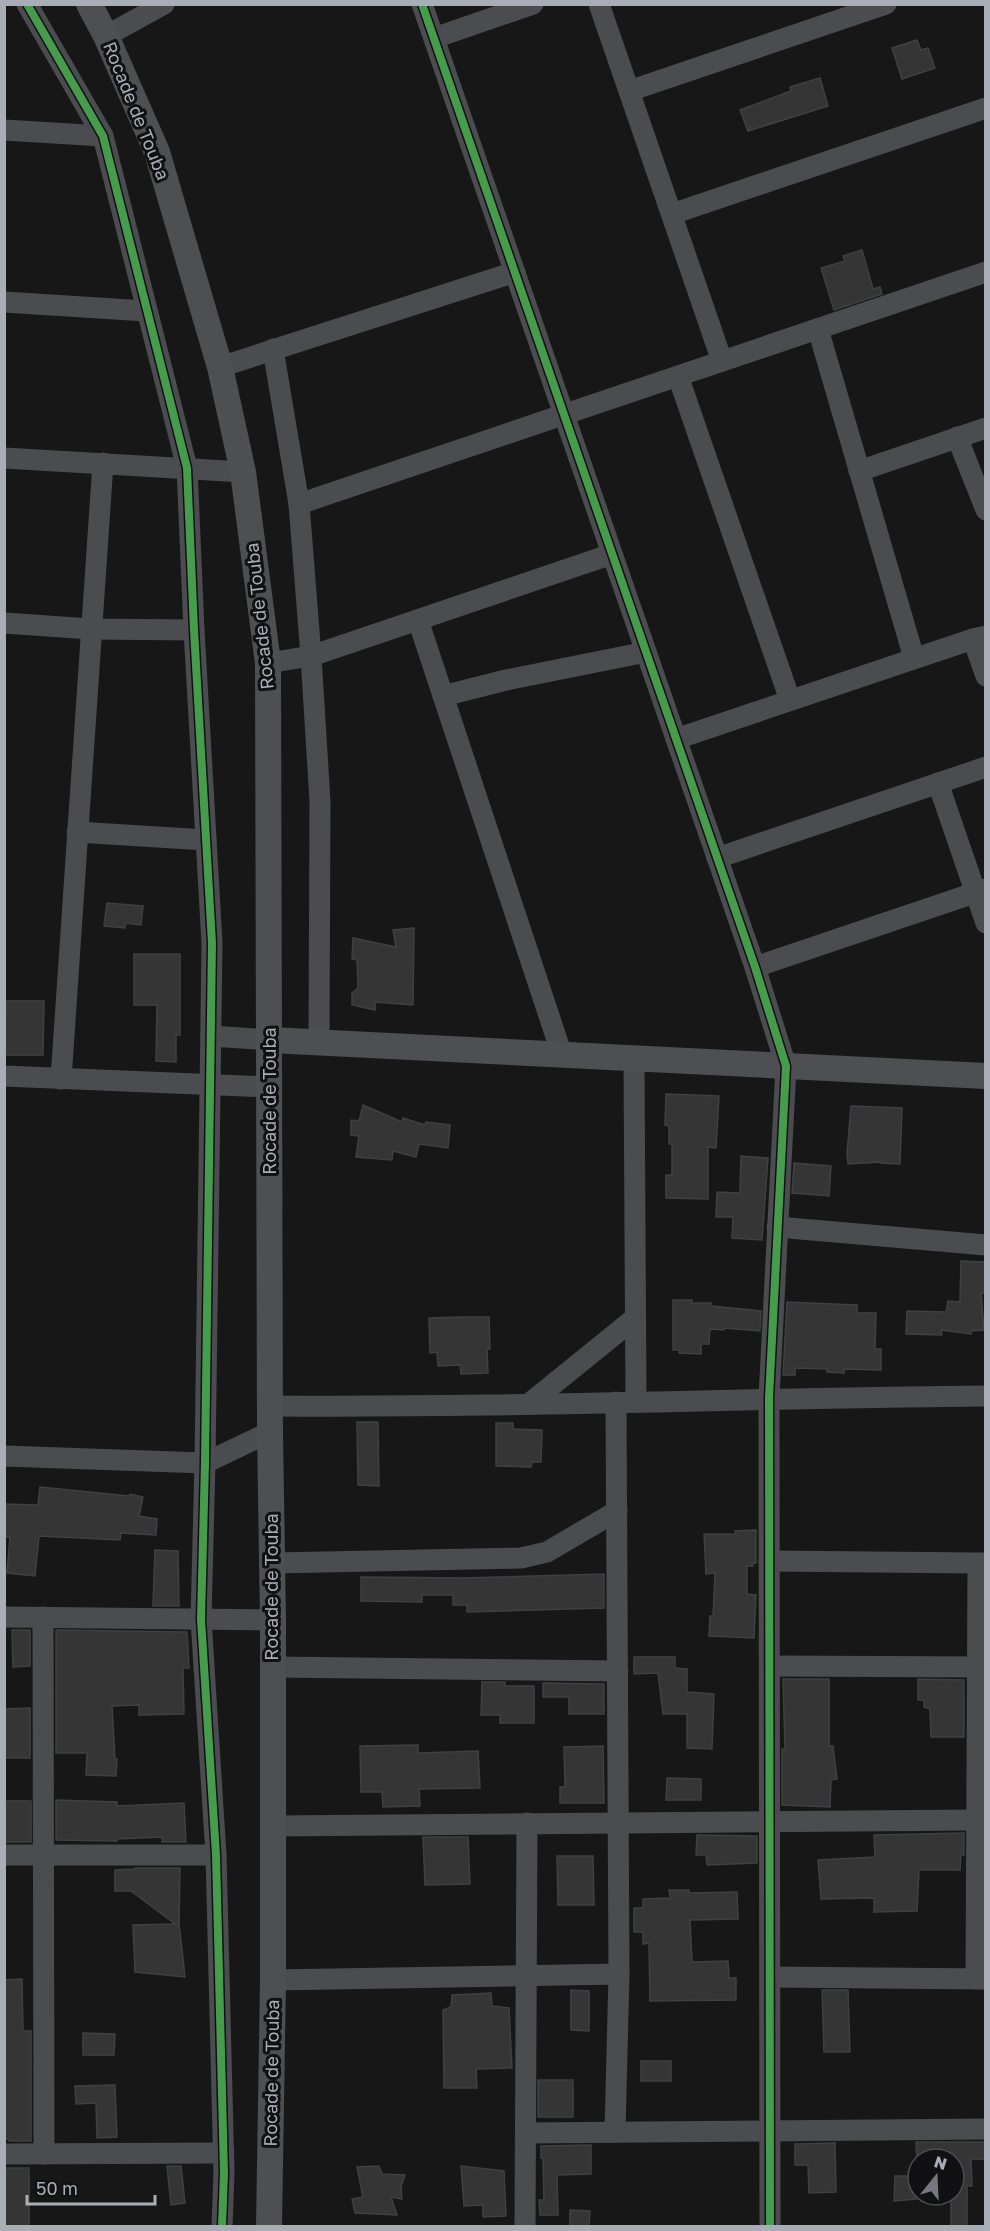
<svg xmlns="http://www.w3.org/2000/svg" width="990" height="2231" font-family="'Golos Text',sans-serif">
<rect width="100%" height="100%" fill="#171717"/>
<!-- building -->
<g fill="#353536" stroke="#3f4043" stroke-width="1.5">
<path d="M917,40L921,50L928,48L935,68L902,79L892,48Z"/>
<path d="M820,78L828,106L748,131L740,110L791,91L790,87Z"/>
<path d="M862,250L873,289L880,287L882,294L834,310L821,268L845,261L843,256Z"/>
<path d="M107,903L143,906L141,925L126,923L125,928L104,926Z"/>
<path d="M414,928L413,1005L375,1002V1010L352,1005V993L358,988L357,960L352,959L353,938L396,947L393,930Z"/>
<path d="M134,954H180V1035H176V1062L156,1061L157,1005H134Z"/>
<path d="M6,1001H44L43,1055H4Z"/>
<path d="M666,1094L719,1096L716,1148L708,1147V1199L666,1198V1175H672V1144H669V1126L665,1125Z"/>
<path d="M363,1105L402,1122L403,1118L425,1125L426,1122L450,1125L448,1148L419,1144L416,1157L393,1151L392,1160L356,1157L359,1136L351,1135V1120L359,1121Z"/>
<path d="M851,1106L902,1108L900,1164L881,1163V1162L848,1164L847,1154Z"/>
<path d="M741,1156L768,1158L762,1240L732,1238L733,1217H716L717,1192L740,1193Z"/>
<path d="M794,1163L831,1166L829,1196L792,1193Z"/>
<path d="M961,1261L986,1262V1293H981L984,1330L971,1331V1334L941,1330L942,1335L906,1334L907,1311L946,1312L948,1301L960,1302Z"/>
<path d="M673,1300H692V1303H711V1306L761,1311L760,1331L724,1328V1330L710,1329L709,1344H701V1354L679,1353V1350H673Z"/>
<path d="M787,1302L857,1305V1313H876L875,1349H881V1370L844,1369V1373L827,1372V1369L795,1368V1375H783Z"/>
<path d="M464,1317H489L490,1349H487L488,1373L461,1374L460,1365L438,1366L437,1352L430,1353L429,1318Z"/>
<path d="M357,1422H378L379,1486L358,1485Z"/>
<path d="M496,1423H513V1429L542,1430L541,1462H532L531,1467L496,1466Z"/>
<path d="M40,1487L129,1496L130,1494L143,1497L139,1516L157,1519L156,1535L121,1533L120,1540L39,1536L35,1576L7,1573L10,1537H4V1504L38,1505Z"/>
<path d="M756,1530V1563H753V1566H747V1594L756,1595L754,1638L709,1636L710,1616H713L715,1573L706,1574L704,1534H736L735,1531Z"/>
<path d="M155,1550L178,1551L179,1606H153Z"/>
<path d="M604,1574V1608L467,1612V1605H453V1595H422V1602L361,1601V1577L464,1578Z"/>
<path d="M12,1630H30V1666L13,1667Z"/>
<path d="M56,1630L187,1632L189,1668H183L184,1714L139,1715V1705L112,1706L115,1759H117L116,1776L86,1775L87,1753H56Z"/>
<path d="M634,1657H675V1668L687,1669V1692L714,1694L712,1749L687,1748V1714H663L658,1673L634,1674Z"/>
<path d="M783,1679H829V1746H833L837,1779L831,1780L830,1807L782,1805V1749H785Z"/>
<path d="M918,1679L964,1680V1737H931L930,1709L924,1707V1700H918Z"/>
<path d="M482,1682H505V1686H534V1723H500V1715H481Z"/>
<path d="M543,1683L604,1684V1714H569V1697H543Z"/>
<path d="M30,1708V1758H4V1709Z"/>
<path d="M418,1745V1753L478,1751L480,1788L419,1789L420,1806L383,1807L382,1792H361L360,1746Z"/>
<path d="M603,1746L604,1803H560V1787H565L564,1747Z"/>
<path d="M667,1778L701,1779V1800H666Z"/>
<path d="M56,1800L117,1802V1806L184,1803L186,1842H162V1837L117,1839V1841L56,1840Z"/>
<rect x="4" y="1801" width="27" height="41"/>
<path d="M964,1833V1855H961L960,1870H919L917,1911L874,1912V1898L821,1899L818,1860L875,1857L874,1835Z"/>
<path d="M697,1835L757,1836V1863L707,1865L706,1855H696Z"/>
<path d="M423,1837H468L470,1884L425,1885Z"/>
<path d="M557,1856H593L594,1905H558Z"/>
<path d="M135,1868H180L179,1923L185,1977L135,1972L133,1925L175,1924L131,1891H115V1870L135,1869Z"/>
<path d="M669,1890H689V1893L737,1892L738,1919L690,1920L692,1962L728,1961L729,1978H736V2000L650,2001L649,1943L643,1944V1932H634V1908H643V1899L670,1898Z"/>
<path d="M22,1979L23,2031H31V2141H10L4,2137V1980Z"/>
<path d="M571,1990L589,1991V2031L571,2030Z"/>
<path d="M822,1990H848L850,2052H824Z"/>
<path d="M491,1993L492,2006L509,2008L512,2068L476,2069L477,2088H444L443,2010L451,2007L452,1995Z"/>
<path d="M83,2033L115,2034L114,2055H83Z"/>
<rect x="641" y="2061" width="30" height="20"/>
<rect x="538" y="2080" width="35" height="37"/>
<path d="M115,2085L117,2137L97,2138L96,2103L76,2104L75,2086Z"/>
<path d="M916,2142H986V2159H971L972,2186H967V2226H951V2195H954V2159H917Z"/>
<path d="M835,2143L836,2192L809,2193L808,2165H795V2144Z"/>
<path d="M591,2145V2174L557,2175L558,2215H540L539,2200H544L543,2158H541V2146Z"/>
<path d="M167,2166H181L185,2203L171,2205Z"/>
<path d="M379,2166L382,2174L405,2175L401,2187L402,2199L391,2197L397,2215L355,2213L352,2199L363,2197L357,2167Z"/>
<path d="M461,2166L504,2171L506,2216L483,2217V2205L464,2206Z"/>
<rect x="4" y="2168" width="25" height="58"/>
<path d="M895,2176H916V2199L894,2201Z"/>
<path d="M570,2210L590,2211L589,2226H570Z"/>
</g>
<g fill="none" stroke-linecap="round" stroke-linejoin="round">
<!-- minor -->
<g stroke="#4b4c50" stroke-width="21">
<path d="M27,4L103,136L187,468L194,630L212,943L205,1463L201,1619L216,1855L224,2173L222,2226"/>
<path d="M422,4L755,967L786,1066L769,1398L770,2226"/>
<path d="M599,4L722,361"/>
<path d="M106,36L164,4"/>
<path d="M434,38L533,4"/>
<path d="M629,91L886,4"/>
<path d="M4,130L103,136"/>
<path d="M672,214L986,108"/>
<path d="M4,302L146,311"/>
<path d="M818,329L914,658"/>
<path d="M273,349L299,504L311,656L320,801L319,1043"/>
<path d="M220,367L515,272"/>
<path d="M678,376L790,700"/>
<path d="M957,437L986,510"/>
<path d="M4,458L243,472"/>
<path d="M859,471L986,428"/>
<path d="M299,504L986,272"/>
<path d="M418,620L562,1055"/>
<path d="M4,623L91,629L194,630"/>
<path d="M973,639L986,676"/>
<path d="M268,663L311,656L612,554"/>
<path d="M443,696L506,680L646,652"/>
<path d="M676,739L973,639L986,636"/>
<path d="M938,783L986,923"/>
<path d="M77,832L206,840"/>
<path d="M717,858L986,767"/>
<path d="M755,967L986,889"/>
<path d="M211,1036L270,1040"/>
<path d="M634,1059L636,1401"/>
<path d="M4,1076L270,1087"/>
<path d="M61,1079L103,463"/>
<path d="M777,1227L986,1245"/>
<path d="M530,1403L635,1318"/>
<path d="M271,1406C509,1408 747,1398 986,1396"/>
<path d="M4,1456L205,1463L270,1432"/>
<path d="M769,1561L978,1563"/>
<path d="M273,1563L521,1558L547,1552L617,1511"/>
<path d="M4,1617L273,1620"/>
<path d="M43,1617L44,2154"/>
<path d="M770,1666L986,1667"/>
<path d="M273,1667L618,1671"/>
<path d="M272,1826L977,1820"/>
<path d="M4,1855H216"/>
<path d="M770,1977L986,1979"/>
<path d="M976,1979L978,1563H986"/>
<path d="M273,1980L619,1974"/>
<path d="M615,2132L619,1974L616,1402"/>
<path d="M527,2133L986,2129"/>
<path d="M4,2154L224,2153"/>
<path d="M525,2226L527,1823"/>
</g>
<!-- major -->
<g stroke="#4d4f52" stroke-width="26">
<path d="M89,4L106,36L157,152L220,367L243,472L268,663L270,1432L273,1620V1980L269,2226"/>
<path d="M270,1040L986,1076"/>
</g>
<defs>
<g id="cycleway">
<path d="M27,4L103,136L187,468L194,630L212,943L205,1463L201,1619L216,1855L224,2173L222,2226"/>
<path d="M422,4L755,967L786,1066L769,1398L770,2226"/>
</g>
</defs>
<!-- cycleway casing -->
<use href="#cycleway" stroke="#111113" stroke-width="11"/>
<!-- cycleway -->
<use href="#cycleway" stroke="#469c4c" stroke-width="8"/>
</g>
<g text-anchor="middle" stroke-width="6" stroke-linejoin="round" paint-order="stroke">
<!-- street labels -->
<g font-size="18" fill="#a8adb8" stroke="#111113">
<text transform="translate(136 111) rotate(68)" y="6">Rocade de Touba</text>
<text transform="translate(260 616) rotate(-96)" y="6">Rocade de Touba</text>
<text transform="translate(270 1101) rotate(-90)" y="6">Rocade de Touba</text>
<text transform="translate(272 1587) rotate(-90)" y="6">Rocade de Touba</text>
<text transform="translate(272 2073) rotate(-89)" y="6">Rocade de Touba</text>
</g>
</g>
<!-- border -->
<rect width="990" height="2231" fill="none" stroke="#a8adb8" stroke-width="12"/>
<!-- north arrow -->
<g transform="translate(936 2177) rotate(18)"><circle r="28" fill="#111113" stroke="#4d4f55" stroke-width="1.5"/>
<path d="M0-4.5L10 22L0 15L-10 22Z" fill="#757880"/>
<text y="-9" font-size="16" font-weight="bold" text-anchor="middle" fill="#a8adb8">N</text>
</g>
<!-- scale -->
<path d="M27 2195v9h128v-9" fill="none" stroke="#a8adb8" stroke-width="3"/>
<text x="36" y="2195" font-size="18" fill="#a8adb8" stroke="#111113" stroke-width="4.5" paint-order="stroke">50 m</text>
</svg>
